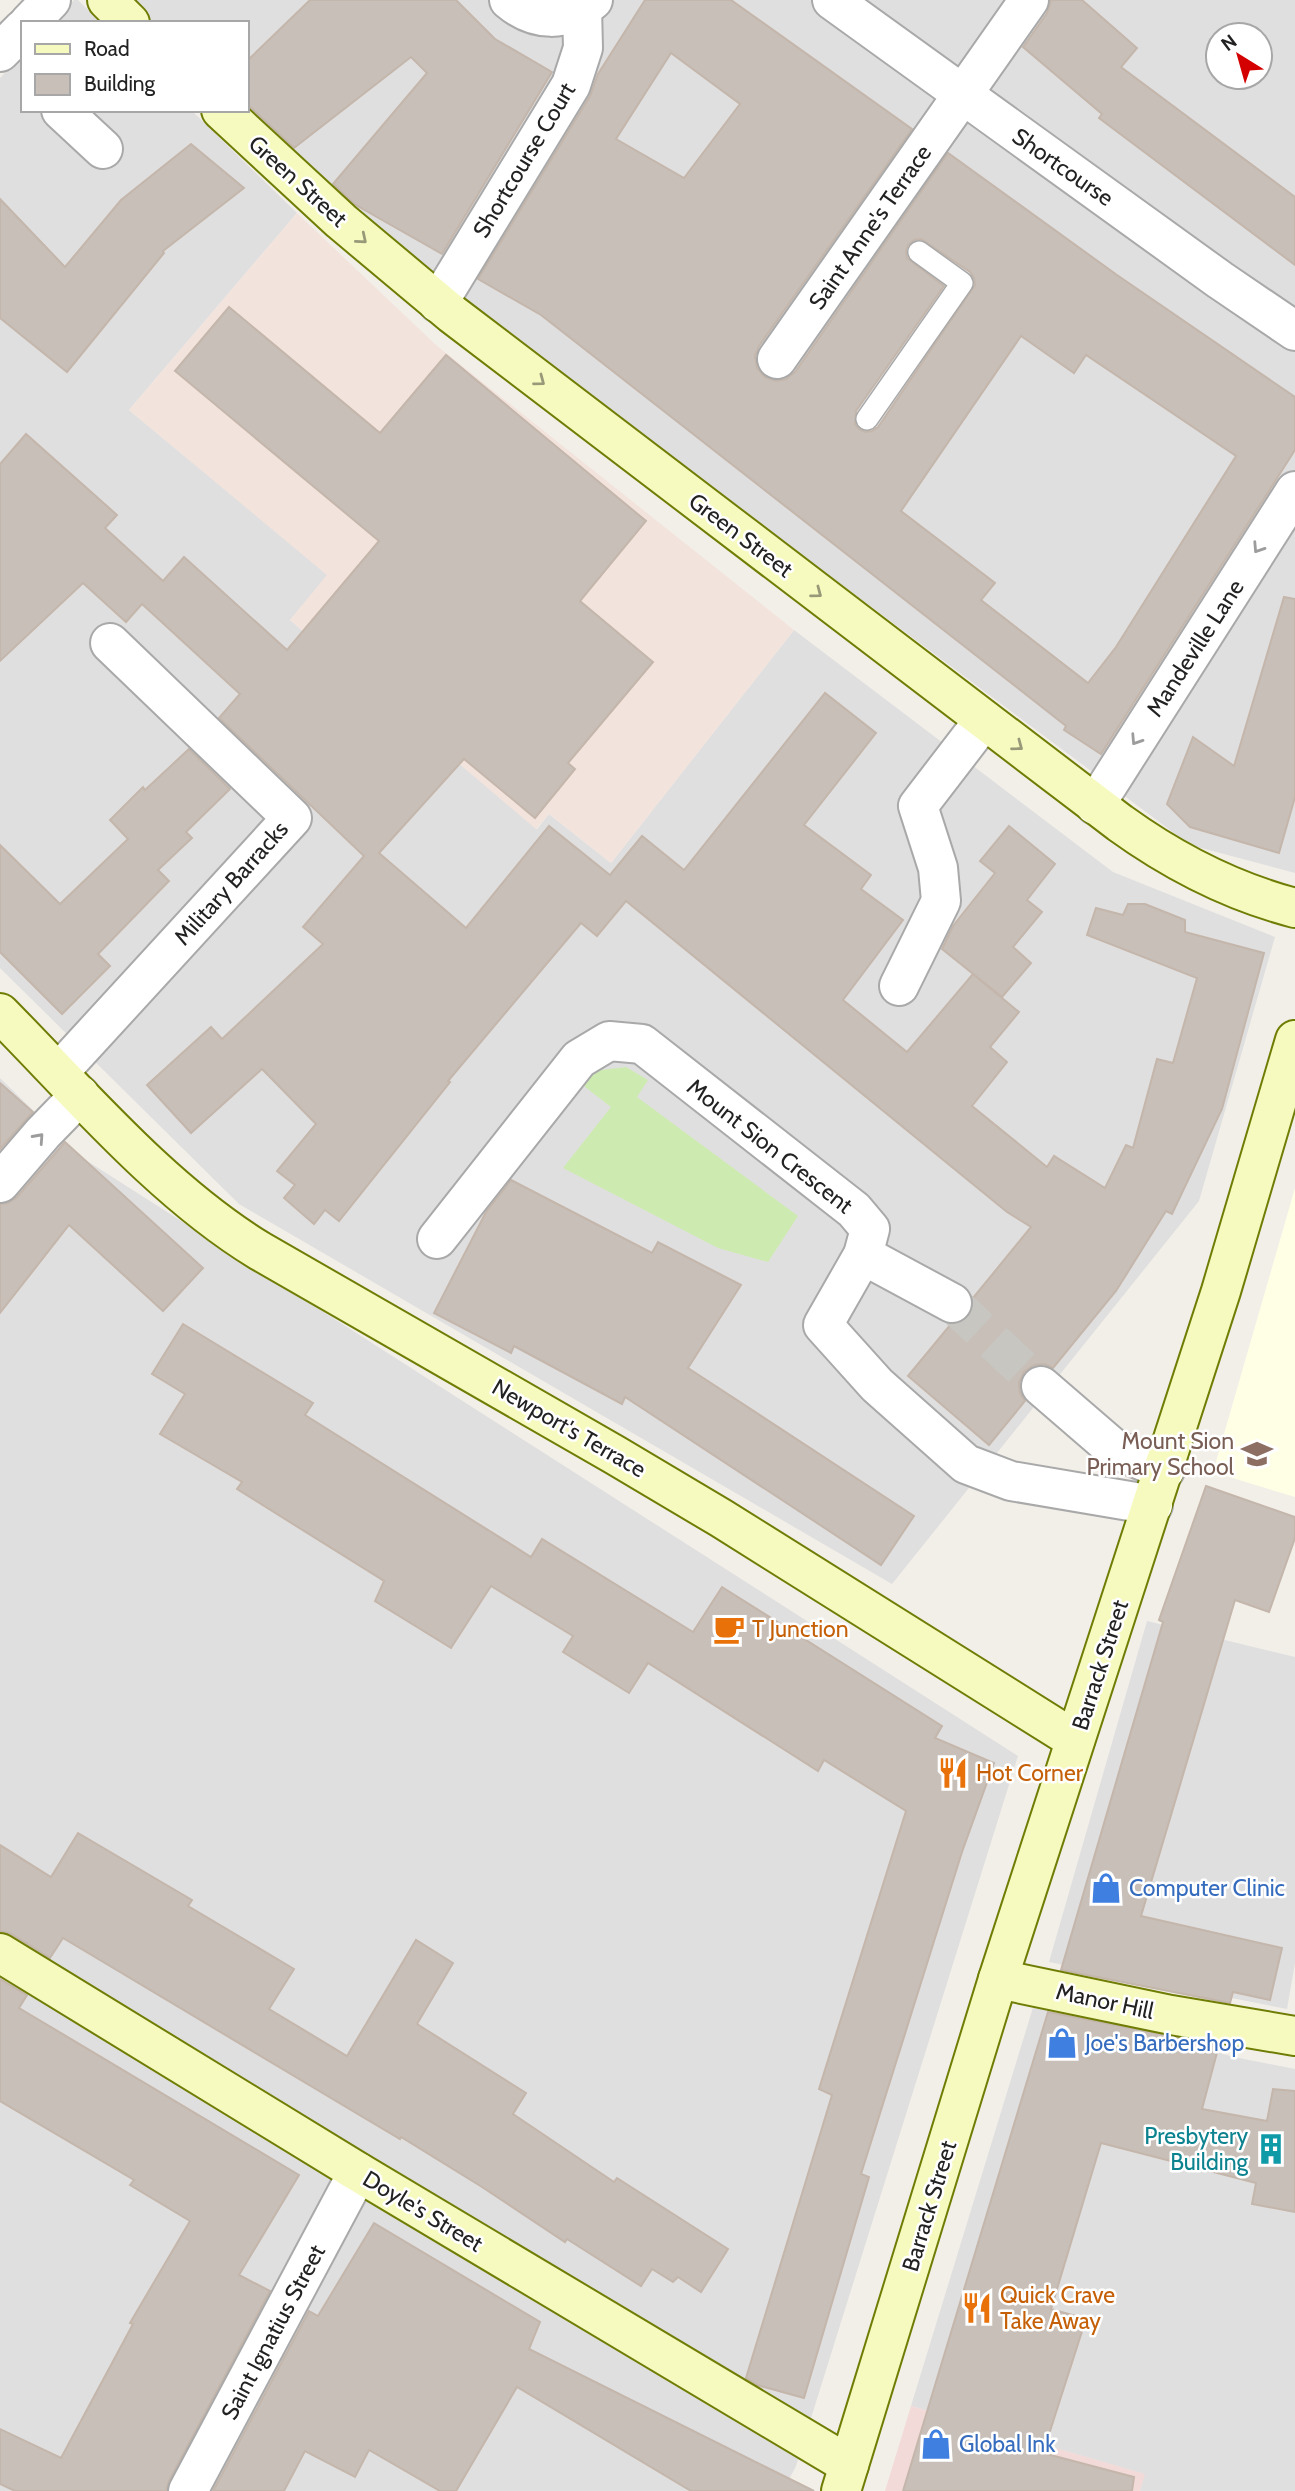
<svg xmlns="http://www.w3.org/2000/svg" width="1295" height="2491" font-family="Cabin,sans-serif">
<rect width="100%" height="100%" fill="#f2efe9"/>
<!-- residential -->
<g fill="#e0dfdf" fill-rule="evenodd">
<path d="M74,0H78L101,23H53Z"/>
<path d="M122,0H1295V873L1190,845L322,196L247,110V23H145ZM1218,35H1260V77H1218Z"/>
<path d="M23,54V110H191L297,213L129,410L328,575L290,620L537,829L549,814L611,863L794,630L1113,872L1275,937L1199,1201L892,1584L239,1204L0,968V78Z"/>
<path d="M0,1078L81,1157L1018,1756L796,2466L783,2491H0Z"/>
<path d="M1147,1621L1295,1657V1963L1287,2009L1049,1962Z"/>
<path d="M1035,2001L1234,2057L1295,2069V2491H1140L1144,2474L911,2406Z"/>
</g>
<!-- commercial -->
<path fill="#f2dad9" d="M911,2406L1145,2474L1140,2491H885Z"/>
<!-- education -->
<path fill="#ffffe5" d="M1295,1188V1497L1213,1472Z"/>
<!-- military -->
<path fill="#f3e3dd" d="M297,213L436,345L794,630L611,863L549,814L536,829L290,620L327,575L129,410Z"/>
<!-- grass -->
<path fill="#cdebb0" d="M626,1067L648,1080L637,1097L798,1216L768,1262L718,1248L563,1168L611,1107L580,1083L601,1070Z"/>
<!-- building -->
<g fill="#c7bfb8" stroke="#c4b6ab" stroke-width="2" fill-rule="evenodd">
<path d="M310,0H456L495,39L552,72L442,254L354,204L333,184L427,73L411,57L294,148L247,104V61Z"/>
<path d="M645,0H731L912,129L759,346L755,356L757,368L765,377L776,381L786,379L795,372L948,153L1117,275L1295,397V450L1101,754L1064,730L1066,726L1024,693L541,315L478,279L590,96L598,74ZM671,53L740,104L684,178L616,139ZM921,239L970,272L974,278L975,285L878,427L872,431L865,432L859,429L855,424L856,411L944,286L907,258L906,251L908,245L914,240ZM1021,336L1074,373L1086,355L1236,456L1116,647L1088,683L981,600L995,583L901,511Z"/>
<path d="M1051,0H1082L1137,48L1121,67L1295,197V265L1099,118L1102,114L1023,47L1047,13Z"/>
<path d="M191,144L244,188L163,251L164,253L67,372L0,318V199L65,267L121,200Z"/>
<path d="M229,307L380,433L446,355L646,521L580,601L653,662L568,763L575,769L535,818L464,759L379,853L466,928L549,826L610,875L642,836L684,870L825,693L876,733L804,825L871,875L861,889L903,920L843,1000L907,1052L973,974L1019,1012L990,1047L1007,1062L972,1106L1047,1167L1054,1156L1105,1188L1126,1145L1133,1148L1157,1059L1173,1063L1197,978L1087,935L1096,908L1123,915L1128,904H1145L1185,920V932L1264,953L1222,1109L1172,1214L1166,1211L1116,1291L1053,1368L1044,1364L1034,1365L1024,1372L1019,1383L1020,1393L1025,1401L989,1445L908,1376L951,1324L963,1322L971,1314L973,1298L1031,1227L1007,1212L626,901L597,936L581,923L448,1081L450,1082L339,1221L325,1210L314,1224L284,1198L295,1185L277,1171L316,1124L262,1069L191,1133L147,1085L211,1027L222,1039L323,944L303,927L364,856L219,718L240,694L142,604L126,622L83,583L0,661V464L26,434L117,515L105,528L163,581L184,557L287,650L379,541L175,371Z"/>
<path d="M1284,597L1295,599V797L1279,853L1190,827L1167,804L1193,737L1234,766Z"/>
<path d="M189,749L230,789L186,832L192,838L158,870L169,881L98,954L110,966L62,1014L0,952V845L60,904L128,839L110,820L143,787L145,790Z"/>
<path d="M1009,826L1055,864L1027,900L1042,912L1013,947L1031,963L1002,997L942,949L953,926L995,873L980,861Z"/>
<path d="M0,1083L33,1112L0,1149Z"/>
<path d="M65,1142L203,1268L163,1311L69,1225L0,1313V1204L8,1203L17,1197Z"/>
<path d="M511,1180L652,1253L658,1242L741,1285L688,1368L914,1516L881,1565L625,1397L622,1404L514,1346L511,1353L434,1313L486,1212Z"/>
<path d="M183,1324L313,1403L305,1415L531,1557L542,1539L693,1632L722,1587L942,1726L935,1738L994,1763L962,1852L861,2174L869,2177L804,2398L757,2385L746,2378L832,2095L819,2089L906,1811L824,1760L818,1771L648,1663L629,1693L563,1652L573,1636L491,1586L451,1648L375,1601L384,1581L237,1489L242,1482L160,1434L185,1394L152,1374Z"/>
<path d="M1206,1486L1295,1517V1538L1269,1612L1235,1600L1141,1916L1282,1948L1270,2000L1233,1992L1230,2003L1061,1970L1163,1622L1159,1620Z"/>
<path d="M78,1833L192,1900L188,1906L294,1969L269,2009L347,2056L416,1940L453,1963L417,2024L526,2093L513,2114L614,2182L617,2178L728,2249L701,2292L678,2277L673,2282L652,2269L641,2286L567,2239L565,2242L482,2187L401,2137L400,2139L361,2116L63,1938L50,1958L11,1934L0,1931V1845L51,1877Z"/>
<path d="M0,1979L27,1995L19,2008L299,2175L239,2275L270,2291L169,2481L166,2491H15L0,2484V2429L61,2458L133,2324L130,2323L190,2221L130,2185L134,2180L0,2101Z"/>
<path d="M1048,2012L1219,2045L1202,2109L1267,2121L1273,2089L1295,2091V2212L1252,2204L1256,2183L1101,2143L1051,2309L1086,2319L1043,2453L1134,2477L1132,2491H903Z"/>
<path d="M374,2223L540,2322L529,2349L814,2491H691L517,2387L456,2491H440L369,2450L355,2477L305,2451L284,2491H213L309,2311L318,2316Z"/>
</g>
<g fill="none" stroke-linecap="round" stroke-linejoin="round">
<!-- street-tunnel -->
<path stroke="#c8c6c1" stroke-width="38" stroke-dasharray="38 19" stroke-linecap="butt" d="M952,1303L1041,1386"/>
<defs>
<path id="lane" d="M867,419L962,283L919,252"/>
<g id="street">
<path d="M509,0C535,22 566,23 593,0"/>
<path d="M832,0L1220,280L1295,331"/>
<path d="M29,23L51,0"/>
<path d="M0,52L23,29"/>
<path d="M61,110L103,149"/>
<path d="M438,303L571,85L583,48L582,8"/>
<path d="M777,359L1029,0"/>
<path d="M1095,805L1295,491"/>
<path d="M899,986L941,901L938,868L918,806L984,720"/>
<path d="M59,1072L292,818L110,643"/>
<path d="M0,1183L43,1133L80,1095"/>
<path d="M437,1239L579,1059L609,1041L642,1044L854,1210L870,1229L863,1255L823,1325L877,1385L966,1464L1011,1481L1153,1505"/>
<path d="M863,1255L952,1303"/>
<path d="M1041,1386L1114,1449L1165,1470"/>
<path d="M188,2491L358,2172"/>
</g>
<g id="secondary">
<path d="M107,0L130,23"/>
<path d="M221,110L341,221L452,314L1120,823C1174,862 1230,891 1295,908"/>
<path d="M0,1013C80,1094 163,1192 260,1251L615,1455L721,1518L1075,1740"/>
<path d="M0,1953L358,2172L849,2465"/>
<path d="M998,1979L1171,2015L1295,2036"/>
<path d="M841,2491L998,1979L1221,1291L1295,1040"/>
</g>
</defs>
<!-- lane casing -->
<use href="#lane" stroke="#a9a9a9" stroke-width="24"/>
<!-- street casing -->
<use href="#street" stroke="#a9a9a9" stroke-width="42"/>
<!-- secondary casing -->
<use href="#secondary" stroke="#707d05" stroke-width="42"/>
<!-- lane -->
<use href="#lane" stroke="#fff" stroke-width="21"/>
<!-- street -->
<use href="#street" stroke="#fff" stroke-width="38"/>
<!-- secondary -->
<use href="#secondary" stroke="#f7fabf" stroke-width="38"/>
</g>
<!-- one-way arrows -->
<defs><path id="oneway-chevron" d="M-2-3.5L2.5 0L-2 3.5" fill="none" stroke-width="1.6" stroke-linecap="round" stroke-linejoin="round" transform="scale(1.75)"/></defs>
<g stroke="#979978">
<use href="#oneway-chevron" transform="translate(362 239) rotate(40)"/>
<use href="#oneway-chevron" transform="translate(540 381) rotate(37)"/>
<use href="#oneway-chevron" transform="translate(817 593) rotate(37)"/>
<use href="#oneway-chevron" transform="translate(1018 746) rotate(37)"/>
</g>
<g stroke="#9c9c9c">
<use href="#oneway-chevron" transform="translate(1258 548) rotate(123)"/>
<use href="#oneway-chevron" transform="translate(1136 740) rotate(123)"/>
<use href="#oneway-chevron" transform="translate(39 1138) rotate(-48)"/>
</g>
<!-- icons -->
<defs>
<symbol id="school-bare" viewBox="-9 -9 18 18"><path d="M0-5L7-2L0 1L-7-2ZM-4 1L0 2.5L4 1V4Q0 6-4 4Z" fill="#8d6e63" stroke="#fff" stroke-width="2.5" paint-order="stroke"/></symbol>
<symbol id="cafe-bare" viewBox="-9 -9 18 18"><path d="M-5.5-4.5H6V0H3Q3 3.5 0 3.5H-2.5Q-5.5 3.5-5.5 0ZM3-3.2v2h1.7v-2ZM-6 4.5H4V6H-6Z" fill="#e8710a" stroke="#fff" stroke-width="2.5" paint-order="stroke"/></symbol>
<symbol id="restaurant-bare" viewBox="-9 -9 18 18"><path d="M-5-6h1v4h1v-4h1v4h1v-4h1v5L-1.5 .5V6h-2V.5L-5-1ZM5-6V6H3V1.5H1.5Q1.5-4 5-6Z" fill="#e8710a" stroke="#fff" stroke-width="2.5" paint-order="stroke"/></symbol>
<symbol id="shop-bare" viewBox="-9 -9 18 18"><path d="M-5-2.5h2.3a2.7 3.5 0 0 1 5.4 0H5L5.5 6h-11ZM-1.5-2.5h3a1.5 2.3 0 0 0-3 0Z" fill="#3f7fe0" stroke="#fff" stroke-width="2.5" paint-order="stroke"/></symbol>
<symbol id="building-bare" viewBox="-9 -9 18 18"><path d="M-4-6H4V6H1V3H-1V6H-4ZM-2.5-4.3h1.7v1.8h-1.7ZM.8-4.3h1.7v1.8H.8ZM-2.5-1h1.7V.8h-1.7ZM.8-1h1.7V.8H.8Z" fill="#0f9aa8" stroke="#fff" stroke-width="2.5" paint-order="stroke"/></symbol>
</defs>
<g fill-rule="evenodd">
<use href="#school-bare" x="1235" y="1432" width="44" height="44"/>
<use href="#cafe-bare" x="707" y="1607" width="44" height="44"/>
<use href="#restaurant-bare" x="931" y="1751" width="44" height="44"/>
<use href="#shop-bare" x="1084" y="1866" width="44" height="44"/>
<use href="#shop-bare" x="1040" y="2021" width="44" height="44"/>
<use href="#building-bare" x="1249" y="2127" width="44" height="44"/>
<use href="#restaurant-bare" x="955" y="2286" width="44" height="44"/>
<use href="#shop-bare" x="914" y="2422" width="44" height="44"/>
</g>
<g text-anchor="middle" stroke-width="5" stroke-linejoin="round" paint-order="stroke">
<!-- street labels -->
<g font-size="23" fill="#222" stroke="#fff">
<text transform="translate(524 160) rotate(-59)" y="8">Shortcourse Court</text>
<text transform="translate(1063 167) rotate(35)" y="8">Shortcourse</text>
<text transform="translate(298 181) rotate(42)" y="8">Green Street</text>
<text transform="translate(870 227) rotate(-55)" y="8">Saint Anne's Terrace</text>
<text transform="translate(741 535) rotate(37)" y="8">Green Street</text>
<text transform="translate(1195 648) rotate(-57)" y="8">Mandeville Lane</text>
<text transform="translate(231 883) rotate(-48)" y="8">Military Barracks</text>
<text transform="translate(770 1146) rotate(38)" y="8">Mount Sion Crescent</text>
<text transform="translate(569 1428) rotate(30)" y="8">Newport's Terrace</text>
<text transform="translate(1100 1665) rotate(-72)" y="8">Barrack Street</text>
<text transform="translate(1105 2001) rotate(12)" y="8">Manor Hill</text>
<text transform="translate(929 2206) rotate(-73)" y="8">Barrack Street</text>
<text transform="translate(423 2211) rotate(31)" y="8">Doyle's Street</text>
<text transform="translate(273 2332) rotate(-62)" y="8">Saint Ignatius Street</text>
</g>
<!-- education labels -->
<g font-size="23" fill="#785e54" stroke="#fff" text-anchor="end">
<text x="1234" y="1449">Mount Sion<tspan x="1234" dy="26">Primary School</tspan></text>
</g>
<!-- food labels -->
<g font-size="23" fill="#c56008" stroke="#fff" text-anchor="start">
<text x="752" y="1637">T Junction</text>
<text x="976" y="1781">Hot Corner</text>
<text x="1000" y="2303">Quick Crave<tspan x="1000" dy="26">Take Away</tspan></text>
</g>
<!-- shop labels -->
<g font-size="23" fill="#366cbe" stroke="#fff" text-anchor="start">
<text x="1129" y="1896">Computer Clinic</text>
<text x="1085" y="2051">Joe's Barbershop</text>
<text x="959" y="2452">Global Ink</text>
</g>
<!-- culture labels -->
<g font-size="23" fill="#0d838f" stroke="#fff" text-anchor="end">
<text x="1248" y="2144">Presbytery<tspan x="1248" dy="26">Building</tspan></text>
</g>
</g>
<!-- legend -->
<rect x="21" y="21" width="228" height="91" fill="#ffffff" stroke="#a7a7a7" stroke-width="2"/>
<rect x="35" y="44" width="35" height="10" fill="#f7fabf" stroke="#a7a7a7" stroke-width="2"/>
<text x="84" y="56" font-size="21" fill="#222222">Road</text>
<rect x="35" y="74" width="35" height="21" fill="#c7bfb8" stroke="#a7a7a7" stroke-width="2"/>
<text x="84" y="91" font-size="21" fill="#222222">Building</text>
<!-- north arrow -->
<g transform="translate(1239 56) rotate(323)"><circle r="33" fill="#ffffff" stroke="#a7a7a7" stroke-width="2"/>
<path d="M0-5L12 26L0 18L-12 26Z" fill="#d40000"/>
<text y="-10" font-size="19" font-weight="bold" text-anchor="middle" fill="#222222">N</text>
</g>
</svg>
